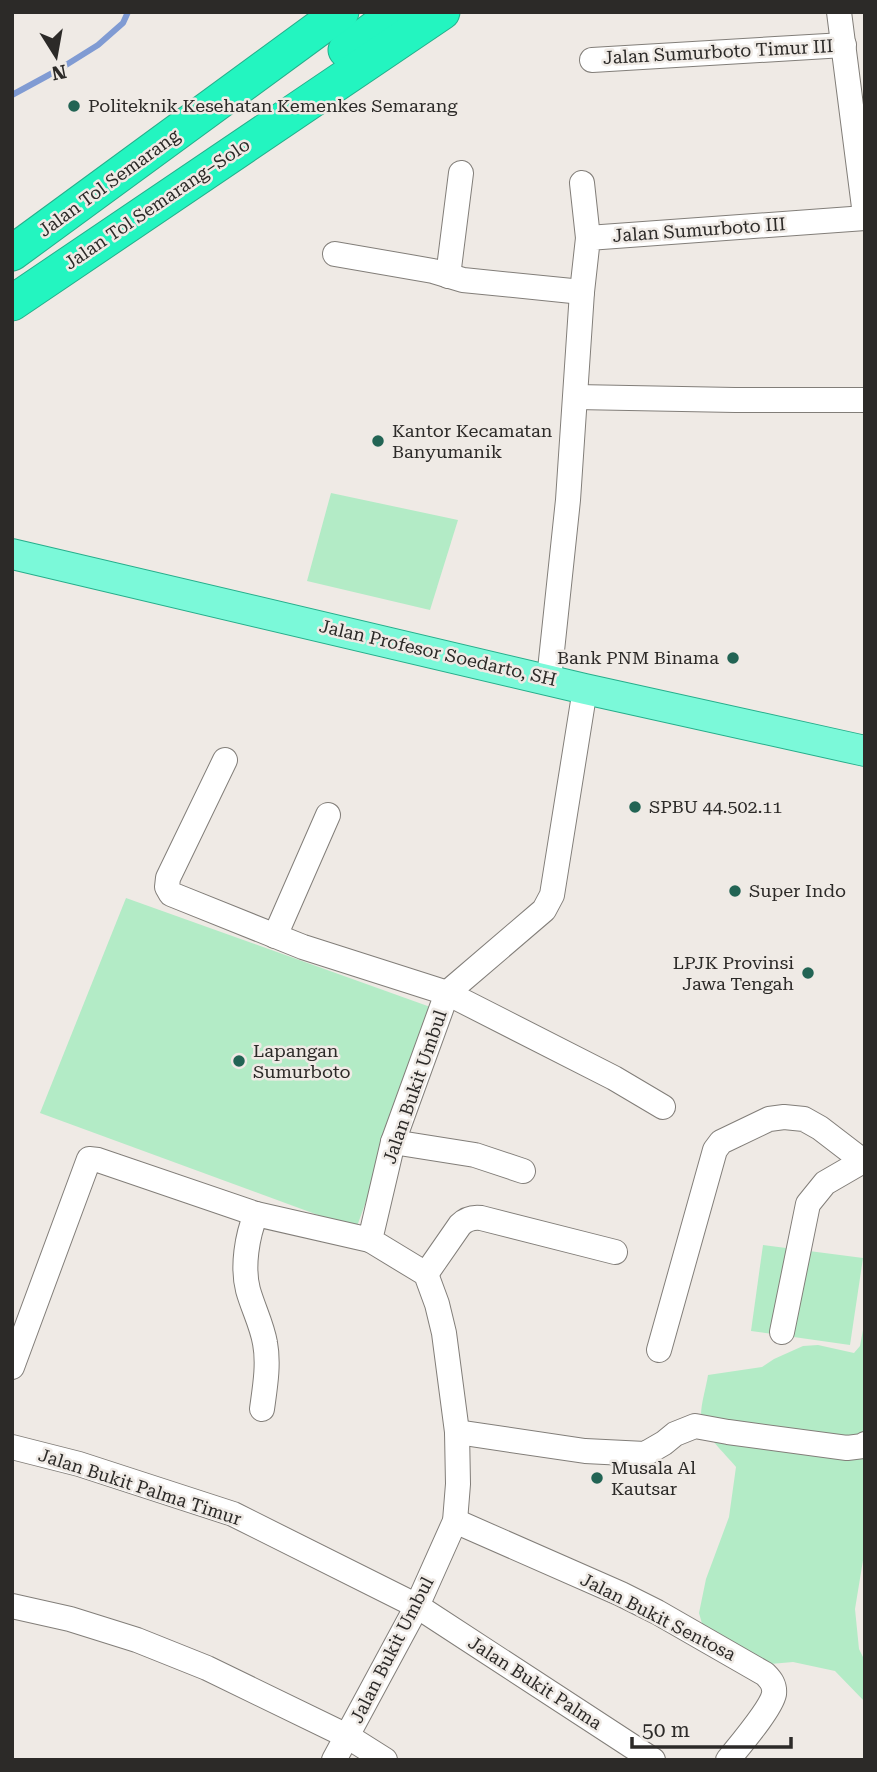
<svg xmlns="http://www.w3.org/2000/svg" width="877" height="1772" font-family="'Roboto Serif',serif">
<rect width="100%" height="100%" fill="#efeae5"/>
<!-- green -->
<g fill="#b3ebc6">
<path d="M331,493L458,520L430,610L307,581Z"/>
<path d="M126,898L436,1009L356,1229L40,1113Z"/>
<path d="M763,1245L863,1258L850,1345L751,1331Z"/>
<path d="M865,1319V1548L855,1609L859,1649L865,1661V1702L835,1671L793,1662L759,1665L705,1634L699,1613L706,1579L729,1517L736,1467C725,1453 702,1434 701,1415C701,1403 706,1388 708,1375L762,1367L774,1359L803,1346L818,1345L854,1353L860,1346Z"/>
</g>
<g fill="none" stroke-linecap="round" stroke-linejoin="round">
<!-- stream -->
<path stroke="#809bd3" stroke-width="6" d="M12,95L58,70L98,45L123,23L128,12"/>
<defs>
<g id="minor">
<path d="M839,12L865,215"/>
<path d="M592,60L844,45"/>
<path d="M582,183L588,238"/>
<path d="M335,254L433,271L463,280L582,292"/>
<path d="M448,276L461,173"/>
<path d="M576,397L735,400H865"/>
<path d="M549,679L568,500L582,292L588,238L865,218"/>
<path d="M225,760L168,878L167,887L171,894L303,947L447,993L614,1078L663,1107"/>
<path d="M275,936L328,815"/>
<path d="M393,1142L475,1155L523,1171"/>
<path d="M426,1274L460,1225C466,1219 473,1217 481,1218L615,1252"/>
<path d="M782,1332L808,1204L825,1183L863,1161"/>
<path d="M659,1350L715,1150L721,1142L769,1119L784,1117L804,1119L820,1128L863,1161L865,1159"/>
<path d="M12,1367L89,1159L98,1160L256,1214"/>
<path d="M262,1409C265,1387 269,1364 265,1343C262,1325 253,1308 248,1290C242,1267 247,1236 256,1214L370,1240"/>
<path d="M457,1432L585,1451L645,1454L664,1443L675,1434L695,1426L728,1432L847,1448L863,1446L865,1444"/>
<path d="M12,1447L79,1464L233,1514L417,1606L653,1760"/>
<path d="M455,1521L621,1594L657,1612L765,1674C771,1680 775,1685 774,1694C771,1709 739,1746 728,1760"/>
<path d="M12,1606L70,1619L137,1640L207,1668L347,1736L385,1760"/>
<path d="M334,1760L417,1606L455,1521L458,1484L457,1432L444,1333L437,1304L426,1274L370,1240L393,1142L447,993L544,910L552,895L585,689"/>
</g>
<path id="major" d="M12,554L585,689L865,751"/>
<g id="highway">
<path d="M346,50L397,12"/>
<path d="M12,253L341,12"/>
<path d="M12,303L442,12"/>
</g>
</defs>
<!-- minor casing -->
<use href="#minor" stroke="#827e79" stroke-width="26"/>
<!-- major casing -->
<use href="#major" stroke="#26ae8b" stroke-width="32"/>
<!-- highway casing -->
<use href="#highway" stroke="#26ae8b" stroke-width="37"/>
<!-- minor -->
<use href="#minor" stroke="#fff" stroke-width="24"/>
<!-- major -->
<use href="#major" stroke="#7bf9d9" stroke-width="30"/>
<!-- highway -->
<use href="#highway" stroke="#23f5c0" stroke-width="35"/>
</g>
<!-- markers -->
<g fill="#226454" stroke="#efeae5" stroke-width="2.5">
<circle cx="74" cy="106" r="7"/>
<circle cx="378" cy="441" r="7"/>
<circle cx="733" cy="658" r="7"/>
<circle cx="635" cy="807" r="7"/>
<circle cx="735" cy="891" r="7"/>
<circle cx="808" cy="973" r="7"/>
<circle cx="239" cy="1061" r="7"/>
<circle cx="597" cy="1478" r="7"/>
</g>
<g text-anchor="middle" stroke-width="5" stroke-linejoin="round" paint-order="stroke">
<!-- street labels -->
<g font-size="18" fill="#2c2a28" stroke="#efeae5">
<text transform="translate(718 52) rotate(-3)" y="6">Jalan Sumurboto Timur III</text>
<text transform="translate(109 183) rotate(-36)" y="6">Jalan Tol Semarang</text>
<text transform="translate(157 204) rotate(-34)" y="6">Jalan Tol Semarang–Solo</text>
<text transform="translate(699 230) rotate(-4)" y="6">Jalan Sumurboto III</text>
<text transform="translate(438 653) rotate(13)" y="6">Jalan Profesor Soedarto, SH</text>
<text transform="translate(415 1087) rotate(-71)" y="6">Jalan Bukit Umbul</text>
<text transform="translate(140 1487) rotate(18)" y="6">Jalan Bukit Palma Timur</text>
<text transform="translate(658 1617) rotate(27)" y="6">Jalan Bukit Sentosa</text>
<text transform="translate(392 1650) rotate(-63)" y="6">Jalan Bukit Umbul</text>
<text transform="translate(535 1683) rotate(33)" y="6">Jalan Bukit Palma</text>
</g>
<!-- poi labels -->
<g font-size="18" fill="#2c2a28" stroke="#efeae5" text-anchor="start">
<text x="88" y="112">Politeknik Kesehatan Kemenkes Semarang</text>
<text x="392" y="437">Kantor Kecamatan<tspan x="392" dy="21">Banyumanik</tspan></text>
<text x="719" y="664" text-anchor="end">Bank PNM Binama</text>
<text x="649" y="813">SPBU 44.502.11</text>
<text x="749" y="897">Super Indo</text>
<text x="794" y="969" text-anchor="end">LPJK Provinsi<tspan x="794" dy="21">Jawa Tengah</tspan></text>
<text x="253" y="1057">Lapangan<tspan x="253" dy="21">Sumurboto</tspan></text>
<text x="611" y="1474">Musala Al<tspan x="611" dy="21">Kautsar</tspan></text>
</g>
</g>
<!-- border -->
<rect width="877" height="1772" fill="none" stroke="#2c2a28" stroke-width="28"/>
<!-- north arrow -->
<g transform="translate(56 56) rotate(169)" stroke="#efeae5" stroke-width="5" paint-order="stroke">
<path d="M0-5L12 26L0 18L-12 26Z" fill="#2c2a28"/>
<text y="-10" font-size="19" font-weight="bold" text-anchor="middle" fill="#2c2a28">N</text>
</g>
<!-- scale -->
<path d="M632 1737v10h159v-10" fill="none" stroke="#2c2a28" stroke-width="3.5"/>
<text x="642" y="1737" font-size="21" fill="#2c2a28" stroke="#efeae5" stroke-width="5" paint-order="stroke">50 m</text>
</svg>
